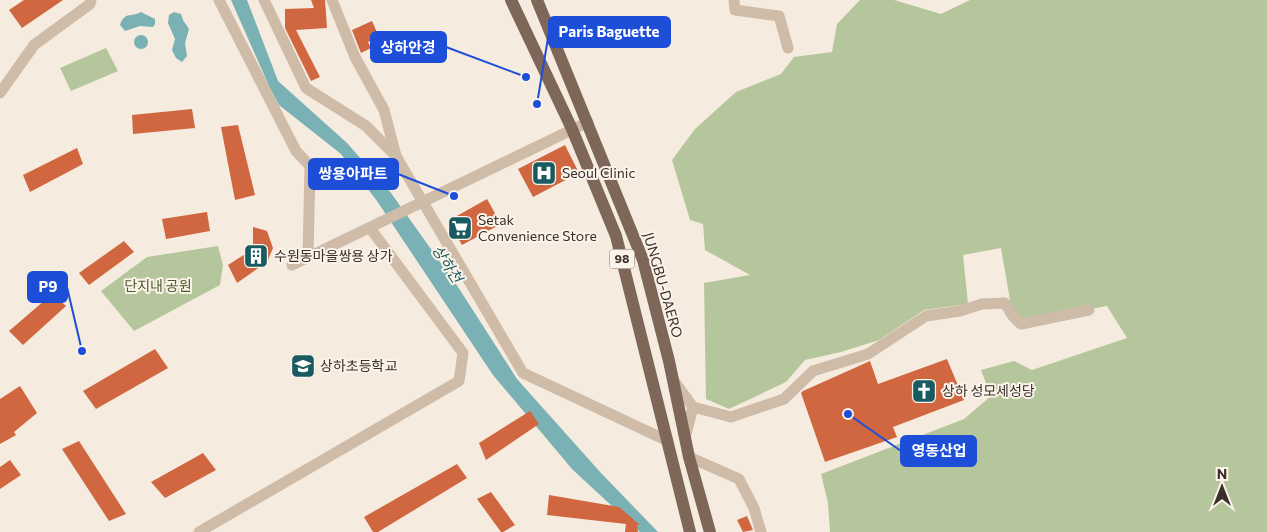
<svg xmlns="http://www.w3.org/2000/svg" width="1267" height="532" font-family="Commissioner,'Noto Sans KR',sans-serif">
<rect width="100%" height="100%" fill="#f5ebde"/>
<!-- green -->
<g fill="#b6c69c">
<path d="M860,0H894L941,14L970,0H1267V532H830L828,503L821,474L964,419L991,396L981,370L1014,361L1032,370L1127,338L1107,306L1019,322L1011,306L1001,248L963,255L968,304L924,310L879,340L841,352L805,360L786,382L729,409L706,399L704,283L750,275L705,250L703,224L690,220L672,160L695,129L736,92L781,74L794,57L832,52L837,24Z"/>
<path d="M106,48L118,71L71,91L60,68Z"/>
<path d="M218,246L223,265L220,285L134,331L101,291L147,257Z"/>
</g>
<!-- water -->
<g fill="#7ab1b5">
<path d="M231,0H247L278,81L347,143L391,193L458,287L517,379L601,473L658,532H640L572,469L493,375L377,201L341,154L279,105L269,86Z"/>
<path d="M141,12L155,19V24L153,27L140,26L125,31L120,25C125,11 130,18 141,12Z"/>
<path d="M174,12L181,14L183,20L189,29L185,43L187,56L182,62L176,58L172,50L175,39L168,23L169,15Z"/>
<circle cx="141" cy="42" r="7"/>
</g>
<!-- building -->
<g fill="#d06740">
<path d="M24,0H63L22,28L9,10Z"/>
<path d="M311,0H325L327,28L296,30L320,77L311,81L285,28V9L314,8Z"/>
<path d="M372,21L379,37L368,42L371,48L361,53L352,30Z"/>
<path d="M192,109L195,128L133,134L132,115Z"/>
<path d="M238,125L255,195L235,200L221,127Z"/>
<path d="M565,145L579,173L533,197L518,169Z"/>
<path d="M77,148L83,164L30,192L23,175Z"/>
<path d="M487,199L501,224L462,245L448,221Z"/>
<path d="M207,212L210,231L166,239L162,219Z"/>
<path d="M253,227L267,231L273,248L267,262L237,283L228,265L253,249Z"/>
<path d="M124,241L134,252L89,285L79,273Z"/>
<path d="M52,294L66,306L23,345L9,331Z"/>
<path d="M155,349L168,368L96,409L83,391Z"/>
<path d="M947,359L964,400L893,427L897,437L825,462L801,393L803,391L870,361L878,384Z"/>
<path d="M20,386L37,413L14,432L16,435L0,444V399Z"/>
<path d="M530,411L539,424L486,460L479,443Z"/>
<path d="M79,441L126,514L109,521L62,449Z"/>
<path d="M203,453L216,470L165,498L151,482Z"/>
<path d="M10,460L21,475L0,489V467Z"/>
<path d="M457,464L467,478L378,532H373L364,517Z"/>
<path d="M491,492L515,525L503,532H501L477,499Z"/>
<path d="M549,495L619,507L640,525H637L638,532H625L626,524L547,515Z"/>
<path d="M747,516L753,530L743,532L737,520Z"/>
</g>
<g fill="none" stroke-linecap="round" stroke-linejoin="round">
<!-- minor -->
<g stroke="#cebba8" stroke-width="11">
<path d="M219,0L296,151L310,166L308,257"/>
<path d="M264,0L306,88L366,126L395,155"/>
<path d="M332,0L355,57L384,110L396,156L523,373L668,441"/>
<path d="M734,0L735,10L779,16L788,48"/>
<path d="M0,93L34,45L90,4L91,0"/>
<path d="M292,265L588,122"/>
<path d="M674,381L693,407L731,417L784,399L813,371L868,354L926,316L960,311L982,304L1005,303L1012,315L1021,324L1089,310"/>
<path d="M685,438L693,407"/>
<path d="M689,457L739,479L754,508L761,532"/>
<path d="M199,532L459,381L463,353L370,228"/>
</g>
<!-- major -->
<g stroke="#7e6659" stroke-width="12">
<path d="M511,0L572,129L616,236L690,532"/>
<path d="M537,0L643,260L669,361L689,457L710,532"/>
</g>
</g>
<!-- icons -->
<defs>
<symbol id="hospital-square" viewBox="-11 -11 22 22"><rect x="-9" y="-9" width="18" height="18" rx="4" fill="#1a5a61" stroke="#fcf4eb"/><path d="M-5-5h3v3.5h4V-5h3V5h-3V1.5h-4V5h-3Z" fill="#fff"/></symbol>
<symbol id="supermarket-square" viewBox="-11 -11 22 22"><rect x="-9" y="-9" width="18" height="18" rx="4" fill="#1a5a61" stroke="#fcf4eb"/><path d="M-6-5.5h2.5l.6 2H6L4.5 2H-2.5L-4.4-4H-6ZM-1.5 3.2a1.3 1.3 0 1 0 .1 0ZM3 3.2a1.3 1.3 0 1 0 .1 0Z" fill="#fff"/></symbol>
<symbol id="building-square" viewBox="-11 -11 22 22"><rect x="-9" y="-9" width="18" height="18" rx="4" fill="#1a5a61" stroke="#fcf4eb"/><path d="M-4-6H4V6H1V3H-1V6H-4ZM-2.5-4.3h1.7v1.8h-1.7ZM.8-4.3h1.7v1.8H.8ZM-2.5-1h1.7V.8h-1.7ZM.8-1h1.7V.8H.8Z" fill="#fff"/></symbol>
<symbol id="school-square" viewBox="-11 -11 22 22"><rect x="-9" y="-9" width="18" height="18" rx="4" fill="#1a5a61" stroke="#fcf4eb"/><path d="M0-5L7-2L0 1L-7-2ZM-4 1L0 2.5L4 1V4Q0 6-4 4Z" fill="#fff"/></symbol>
<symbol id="church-square" viewBox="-11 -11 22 22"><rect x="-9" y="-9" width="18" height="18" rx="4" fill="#1a5a61" stroke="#fcf4eb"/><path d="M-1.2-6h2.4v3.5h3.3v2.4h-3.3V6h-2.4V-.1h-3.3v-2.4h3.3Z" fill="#fff"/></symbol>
</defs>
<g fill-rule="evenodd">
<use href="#hospital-square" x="530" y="159" width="28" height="28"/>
<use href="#supermarket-square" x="446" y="214" width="28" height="28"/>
<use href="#building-square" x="242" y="242" width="28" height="28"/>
<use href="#school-square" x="289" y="352" width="28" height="28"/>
<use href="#church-square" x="910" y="377" width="28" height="28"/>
</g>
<g text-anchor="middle" stroke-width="4" stroke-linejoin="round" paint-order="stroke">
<!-- shield labels -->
<rect fill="#fcf4eb" stroke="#756a63" stroke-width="1" x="609.5" y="249.5" width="25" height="19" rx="4"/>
<g font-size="12" font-weight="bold" fill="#3b2f29">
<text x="622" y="263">98</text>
</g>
<!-- poi labels -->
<g font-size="14" fill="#3b2f29" stroke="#fcf4eb" text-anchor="start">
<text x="562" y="178">Seoul Clinic</text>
<text x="478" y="225">Setak<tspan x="478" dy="16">Convenience Store</tspan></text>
<text x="274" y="261">수원동마을쌍용 상가</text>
<text x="320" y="371">상하초등학교</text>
<text x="942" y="396">상하 성모세성당</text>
</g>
<!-- street labels -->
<g font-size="14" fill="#3b2f29" stroke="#fcf4eb">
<text transform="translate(663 285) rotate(74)" y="5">JUNGBU-DAERO</text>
</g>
<!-- park labels -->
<g font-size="14" fill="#485b2a" stroke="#fcf4eb">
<text x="158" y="291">단지내 공원</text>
</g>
<!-- water labels -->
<g font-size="15" font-style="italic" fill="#1a5a61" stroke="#fcf4eb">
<text transform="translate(447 264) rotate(57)" y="5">상하천</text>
</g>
</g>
<!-- callouts -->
<path fill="none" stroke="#1d4ed8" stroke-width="2" d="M537 104L549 32M526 77L446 47M454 196L398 174M82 351L67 287M848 414L901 451"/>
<g fill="#1d4ed8" stroke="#fcf4eb" stroke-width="2">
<circle cx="537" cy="104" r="5"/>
<circle cx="526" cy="77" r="5"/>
<circle cx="454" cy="196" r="5"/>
<circle cx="82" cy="351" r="5"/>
<circle cx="848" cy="414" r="5"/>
</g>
<g fill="#1d4ed8" stroke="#1d4ed8" stroke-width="2">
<rect x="549" y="17" width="121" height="30" rx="5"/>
<rect x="371" y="32" width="75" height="30" rx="5"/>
<rect x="309" y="159" width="89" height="30" rx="5"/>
<rect x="28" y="272" width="39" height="30" rx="5"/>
<rect x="901" y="436" width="75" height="30" rx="5"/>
</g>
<g font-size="15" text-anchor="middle" font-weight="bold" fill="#fff">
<text x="609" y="37">Paris Baguette</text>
<text x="408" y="53">상하안경</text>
<text x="353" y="179">쌍용아파트</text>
<text x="48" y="292">P9</text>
<text x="939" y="456">영동산업</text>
</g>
<!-- north arrow -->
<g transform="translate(1222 487)" stroke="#fcf4eb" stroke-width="4" paint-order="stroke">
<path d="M0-4L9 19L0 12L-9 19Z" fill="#3b2f29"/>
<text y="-8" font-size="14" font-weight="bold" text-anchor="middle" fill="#3b2f29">N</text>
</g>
</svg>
